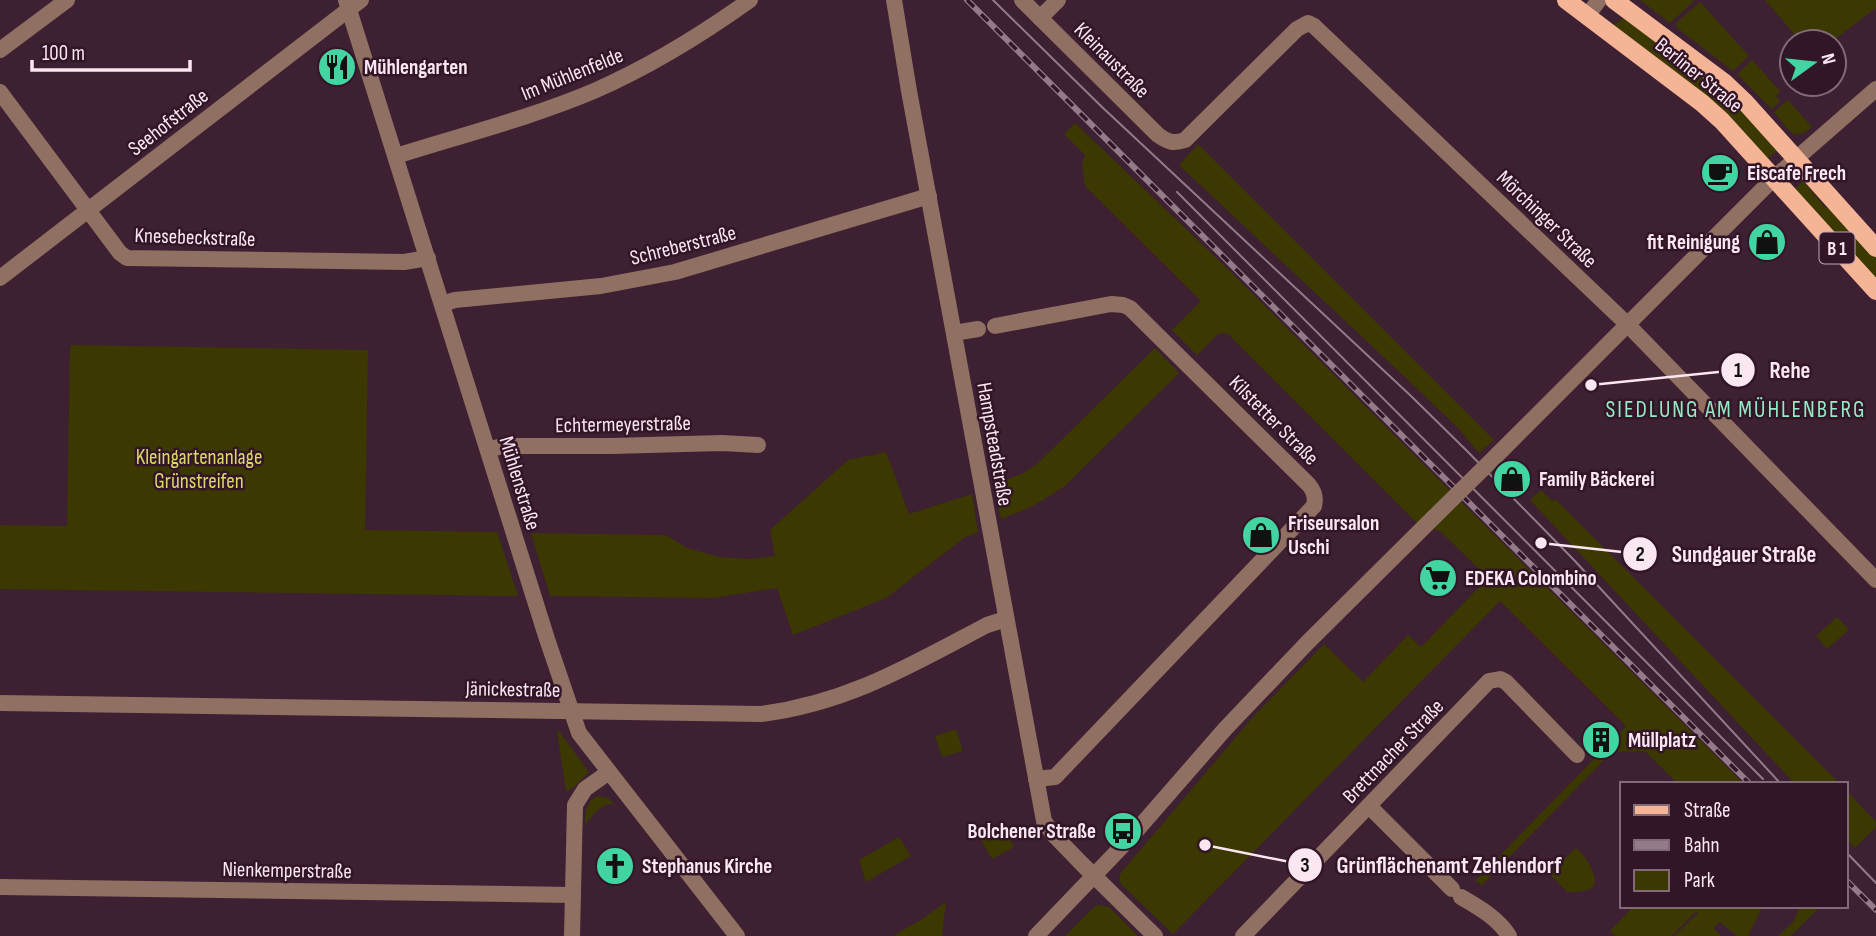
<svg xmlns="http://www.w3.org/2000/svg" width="1876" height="936" font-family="'Sofia Sans Condensed',sans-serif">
<rect width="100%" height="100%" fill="#3d2031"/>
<!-- green -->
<g fill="#3b3801">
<path d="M1640,0H1693L1694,1L1670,23Z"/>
<path d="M1765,0H1876V8L1831,42H1792V55L1785,47L1796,36Z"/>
<path d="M1700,2L1749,56L1733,71L1676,27L1677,22Z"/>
<path d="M1627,16L1716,84L1779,149L1765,161L1610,27Z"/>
<path d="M1752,60L1780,91L1776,96L1780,101L1772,109L1737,74Z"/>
<path d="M1788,100L1812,127C1792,144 1788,128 1774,112Z"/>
<path d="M1075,123L1229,270L1744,784H1678L1645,751L1612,752L1482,885L1475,881L1626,726L1500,601L1173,934L1121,884L1119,879L1120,874L1252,718L1324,644L1363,682L1408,635L1421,647L1488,578L1440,531L1418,524L1227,333L1218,334L1197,355L1172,330L1201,301L1085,186L1082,164L1085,155L1064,134Z"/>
<path d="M1198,144L1494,440L1479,453L1458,428L1407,379L1179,165Z"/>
<path d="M1803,181L1825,207L1837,212L1876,256V284L1792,191Z"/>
<path d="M70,345L368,350L365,530L497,532L518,596L0,589V525L67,526Z"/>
<path d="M1155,348L1179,373L1066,485C1045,500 1025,511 1001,519L993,485L1024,473L1037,464Z"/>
<path d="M886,452L909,514L972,494L978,532L964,538L886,598L793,635L777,588L713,598L550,596L531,533L666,535L687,548L719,557L750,559L775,556L770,530L848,460Z"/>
<path d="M1541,490L1552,501L1555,499L1840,784H1795L1530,500Z"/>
<path d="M1837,617L1849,630L1827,649L1816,636Z"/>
<path d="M956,729L963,751L942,757L935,736Z"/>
<path d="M558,730L589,772L573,788L567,791H566L557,731Z"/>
<path d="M1846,790L1876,822V827L1855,848L1846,839Z"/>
<path d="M597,796L608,798L616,806C614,805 613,804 611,804C602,803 587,820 585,826C585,813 585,803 597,796Z"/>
<path d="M1004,828L1014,847L992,859L981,840Z"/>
<path d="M899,837L911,856L866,882L859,860Z"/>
<path d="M1576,848C1584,855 1588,860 1592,870C1602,892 1584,892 1567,892L1549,873Z"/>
<path d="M946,902L942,936H893L922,919Z"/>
<path d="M1096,905L1109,907L1138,936H1065Z"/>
<path d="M1634,906H1696L1699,909L1702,906H1763L1748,936H1737L1720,922L1713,928L1721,936H1674L1698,913L1696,911L1672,936H1616L1610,931Z"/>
<path d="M1797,906H1821L1791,936H1778L1794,921L1799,909Z"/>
</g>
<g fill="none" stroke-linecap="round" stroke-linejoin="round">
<!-- minor -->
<g stroke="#907062" stroke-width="16">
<path d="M346,0L547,639L579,733L737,936"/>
<path d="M894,0L909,91L1044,821L1052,833L1082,864L1155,936"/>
<path d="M1022,0L1158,135C1168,142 1173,144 1185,140L1297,29L1308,23L1314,26L1627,324L1876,580"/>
<path d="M1587,16L1599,0"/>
<path d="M1040,18L1058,0"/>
<path d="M0,50L67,0"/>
<path d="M0,92L120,253L127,258L404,262L428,258"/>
<path d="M396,156C462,135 530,118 594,91C649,67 701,35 750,0"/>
<path d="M0,278L361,0"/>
<path d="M442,304L455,300L601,286L675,272L929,196"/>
<path d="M995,326L1111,304L1123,305L1130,308L1309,485C1314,491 1316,498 1314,506L1055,777L1036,779"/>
<path d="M954,333L978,329"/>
<path d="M488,450L502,446H612L722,443L758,445"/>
<path d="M1497,455L1774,178L1876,89"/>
<path d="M0,703L761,714C848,703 911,665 987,625L1006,619"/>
<path d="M1369,806L1452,889"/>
<path d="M0,887L573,895"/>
<path d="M1461,897C1478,907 1498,918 1509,936"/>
<path d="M572,936L575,805L585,789L609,772"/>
<path d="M1036,936L1130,838L1225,729L1307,643L1433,518"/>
<path d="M1243,936L1489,681L1500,679L1506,682L1577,755"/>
</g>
<!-- major -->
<g stroke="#f5b496" stroke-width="18">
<path d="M1566,0L1702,103L1722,121L1876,291"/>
<path d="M1614,0L1725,83L1745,102L1876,248"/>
</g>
<!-- tram -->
<g stroke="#947b89" stroke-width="2">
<path d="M993,0L1102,107L1411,396L1466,450L1574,560L1781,784"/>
<path d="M1177,192L1763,779"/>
<path d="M1846,852L1876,883"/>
</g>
<defs>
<g id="rail">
<path d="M967,0L1750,784"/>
<path d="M1846,880L1876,910"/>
</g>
</defs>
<!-- rail casing -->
<use href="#rail" stroke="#947b89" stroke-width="6"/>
<!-- rail -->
<use href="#rail" stroke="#321627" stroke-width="3.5" stroke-dasharray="10" stroke-linecap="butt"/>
<!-- minor-bridge -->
<path stroke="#907062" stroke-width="16" d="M1433,518L1497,455"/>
</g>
<!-- icons -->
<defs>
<symbol id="restaurant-disc" viewBox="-11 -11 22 22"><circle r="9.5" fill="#42d4a1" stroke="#321627"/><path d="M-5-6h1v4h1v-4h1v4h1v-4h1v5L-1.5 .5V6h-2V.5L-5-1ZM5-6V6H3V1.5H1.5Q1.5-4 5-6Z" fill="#111"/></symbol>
<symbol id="cafe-disc" viewBox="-11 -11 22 22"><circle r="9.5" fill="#42d4a1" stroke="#321627"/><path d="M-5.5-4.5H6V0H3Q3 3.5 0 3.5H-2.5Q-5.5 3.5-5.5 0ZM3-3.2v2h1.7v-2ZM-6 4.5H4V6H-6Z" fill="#111"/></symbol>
<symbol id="shop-disc" viewBox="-11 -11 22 22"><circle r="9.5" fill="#42d4a1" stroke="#321627"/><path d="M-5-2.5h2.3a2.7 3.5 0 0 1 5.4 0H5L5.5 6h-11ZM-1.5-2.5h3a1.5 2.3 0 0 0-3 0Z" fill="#111"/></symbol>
<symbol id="supermarket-disc" viewBox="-11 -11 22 22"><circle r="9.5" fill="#42d4a1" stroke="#321627"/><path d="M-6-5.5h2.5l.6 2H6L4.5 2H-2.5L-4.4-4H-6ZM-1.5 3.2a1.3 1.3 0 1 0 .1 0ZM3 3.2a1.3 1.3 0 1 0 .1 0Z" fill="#111"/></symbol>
<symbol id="building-disc" viewBox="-11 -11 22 22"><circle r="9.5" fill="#42d4a1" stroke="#321627"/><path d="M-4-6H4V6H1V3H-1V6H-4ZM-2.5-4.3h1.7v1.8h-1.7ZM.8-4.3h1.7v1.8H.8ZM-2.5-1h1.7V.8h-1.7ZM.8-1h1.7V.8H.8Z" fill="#111"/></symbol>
<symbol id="bus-disc" viewBox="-11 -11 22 22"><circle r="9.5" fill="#42d4a1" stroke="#321627"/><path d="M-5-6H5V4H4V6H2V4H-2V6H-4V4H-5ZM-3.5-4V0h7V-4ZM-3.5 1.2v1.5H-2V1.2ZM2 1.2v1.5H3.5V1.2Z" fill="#111"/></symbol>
<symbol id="church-disc" viewBox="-11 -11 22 22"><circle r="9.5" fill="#42d4a1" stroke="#321627"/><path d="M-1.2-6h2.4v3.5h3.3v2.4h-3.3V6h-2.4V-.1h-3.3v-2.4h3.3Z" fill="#111"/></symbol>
</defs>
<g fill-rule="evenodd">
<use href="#restaurant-disc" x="315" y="45" width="44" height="44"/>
<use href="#cafe-disc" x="1698" y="151" width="44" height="44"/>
<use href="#shop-disc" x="1745" y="220" width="44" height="44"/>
<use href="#shop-disc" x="1490" y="457" width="44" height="44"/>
<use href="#shop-disc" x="1239" y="513" width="44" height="44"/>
<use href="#supermarket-disc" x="1416" y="556" width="44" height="44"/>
<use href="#building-disc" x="1579" y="718" width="44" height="44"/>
<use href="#bus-disc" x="1101" y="809" width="44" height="44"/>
<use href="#church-disc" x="593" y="844" width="44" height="44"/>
</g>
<g text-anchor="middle" stroke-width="5" stroke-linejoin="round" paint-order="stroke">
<!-- shield labels -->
<rect fill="#321627" stroke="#bfa8b4" stroke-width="2" x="1819.5" y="232.5" width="35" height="31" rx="5"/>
<g font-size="19" font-weight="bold" fill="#fbe7f1">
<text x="1837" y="255">B 1</text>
</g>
<!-- street labels -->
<g font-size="21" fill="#fbe7f1" stroke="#321627">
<text transform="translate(1112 60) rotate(45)" y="7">Kleinaustraße</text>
<text transform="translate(572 74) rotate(-22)" y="7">Im Mühlenfelde</text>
<text transform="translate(1699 75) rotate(39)" y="7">Berliner Straße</text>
<text transform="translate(168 122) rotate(-38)" y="7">Seehofstraße</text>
<text transform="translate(1547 219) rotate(44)" y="7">Mörchinger Straße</text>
<text transform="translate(195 237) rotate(2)" y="7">Knesebeckstraße</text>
<text transform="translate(683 245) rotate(-14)" y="7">Schreberstraße</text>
<text transform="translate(1274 420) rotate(45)" y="7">Kilstetter Straße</text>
<text transform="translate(623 424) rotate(-1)" y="7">Echtermeyerstraße</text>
<text transform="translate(995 444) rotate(80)" y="7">Hampsteadstraße</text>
<text transform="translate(520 483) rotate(73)" y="7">Mühlenstraße</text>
<text transform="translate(513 689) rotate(1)" y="7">Jänickestraße</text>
<text transform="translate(1393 751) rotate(-46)" y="7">Brettnacher Straße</text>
<text transform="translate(287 870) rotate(1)" y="7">Nienkemperstraße</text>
</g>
<!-- poi labels -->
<g font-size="21" font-weight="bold" fill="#fbe7f1" stroke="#321627" text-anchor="start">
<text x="364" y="74">Mühlengarten</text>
<text x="1747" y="180">Eiscafe Frech</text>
<text x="1740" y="249" text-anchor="end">fit Reinigung</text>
<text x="1539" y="486">Family Bäckerei</text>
<text x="1288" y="530">Friseursalon<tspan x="1288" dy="24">Uschi</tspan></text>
<text x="1465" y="585">EDEKA Colombino</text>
<text x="1628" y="747">Müllplatz</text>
<text x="1096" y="838" text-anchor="end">Bolchener Straße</text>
<text x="642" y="873">Stephanus Kirche</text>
</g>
<!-- park labels -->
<g font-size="21" fill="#ded769" stroke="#321627">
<text x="199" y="464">Kleingartenanlage<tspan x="199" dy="24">Grünstreifen</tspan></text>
</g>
<!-- neighbourhood labels -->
<g font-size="23" letter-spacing="2" fill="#93ebc5" stroke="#321627">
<text x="1736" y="417">SIEDLUNG AM MÜHLENBERG</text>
</g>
</g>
<!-- callouts -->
<path fill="none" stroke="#fbe7f1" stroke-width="2.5" d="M1591 385L1738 370M1541 543L1640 554M1205 845L1305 865"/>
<g fill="#fbe7f1" stroke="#321627" stroke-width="2.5">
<circle cx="1591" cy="385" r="7"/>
<circle cx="1541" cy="543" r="7"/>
<circle cx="1205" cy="845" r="7"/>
<circle cx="1738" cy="370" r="18"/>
<circle cx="1640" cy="554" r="18"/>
<circle cx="1305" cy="865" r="18"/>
</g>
<g font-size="21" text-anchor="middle" font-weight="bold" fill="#111">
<text x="1738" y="377">1</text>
<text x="1640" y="561">2</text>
<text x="1305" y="872">3</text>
</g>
<g font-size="23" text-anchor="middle" font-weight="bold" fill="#fbe7f1" stroke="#321627" stroke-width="5" stroke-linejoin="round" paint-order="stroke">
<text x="1790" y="378">Rehe</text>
<text x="1744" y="562">Sundgauer Straße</text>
<text x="1449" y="873">Grünflächenamt Zehlendorf</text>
</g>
<!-- legend -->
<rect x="1620" y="782" width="228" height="126" fill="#321627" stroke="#826a78" stroke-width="2"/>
<rect x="1634" y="805" width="35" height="10" fill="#f5b496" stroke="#826a78" stroke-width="2"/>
<text x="1684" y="817" font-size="21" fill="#fbe7f1">Straße</text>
<rect x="1634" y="840" width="35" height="10" fill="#947b89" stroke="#826a78" stroke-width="2"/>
<text x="1684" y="852" font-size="21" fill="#fbe7f1">Bahn</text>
<rect x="1634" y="870" width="35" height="21" fill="#3b3801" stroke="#826a78" stroke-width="2"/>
<text x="1684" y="887" font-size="21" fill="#fbe7f1">Park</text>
<!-- north arrow -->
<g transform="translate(1813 63) rotate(75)"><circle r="33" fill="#321627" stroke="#826a78" stroke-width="2"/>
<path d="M0-5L12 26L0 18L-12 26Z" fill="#42d4a1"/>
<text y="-10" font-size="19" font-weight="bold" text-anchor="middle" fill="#fbe7f1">N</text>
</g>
<!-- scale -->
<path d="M32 60v10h158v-10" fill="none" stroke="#fbe7f1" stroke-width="3.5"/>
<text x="42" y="60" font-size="21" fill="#fbe7f1" stroke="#321627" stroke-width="5" paint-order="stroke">100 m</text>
</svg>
